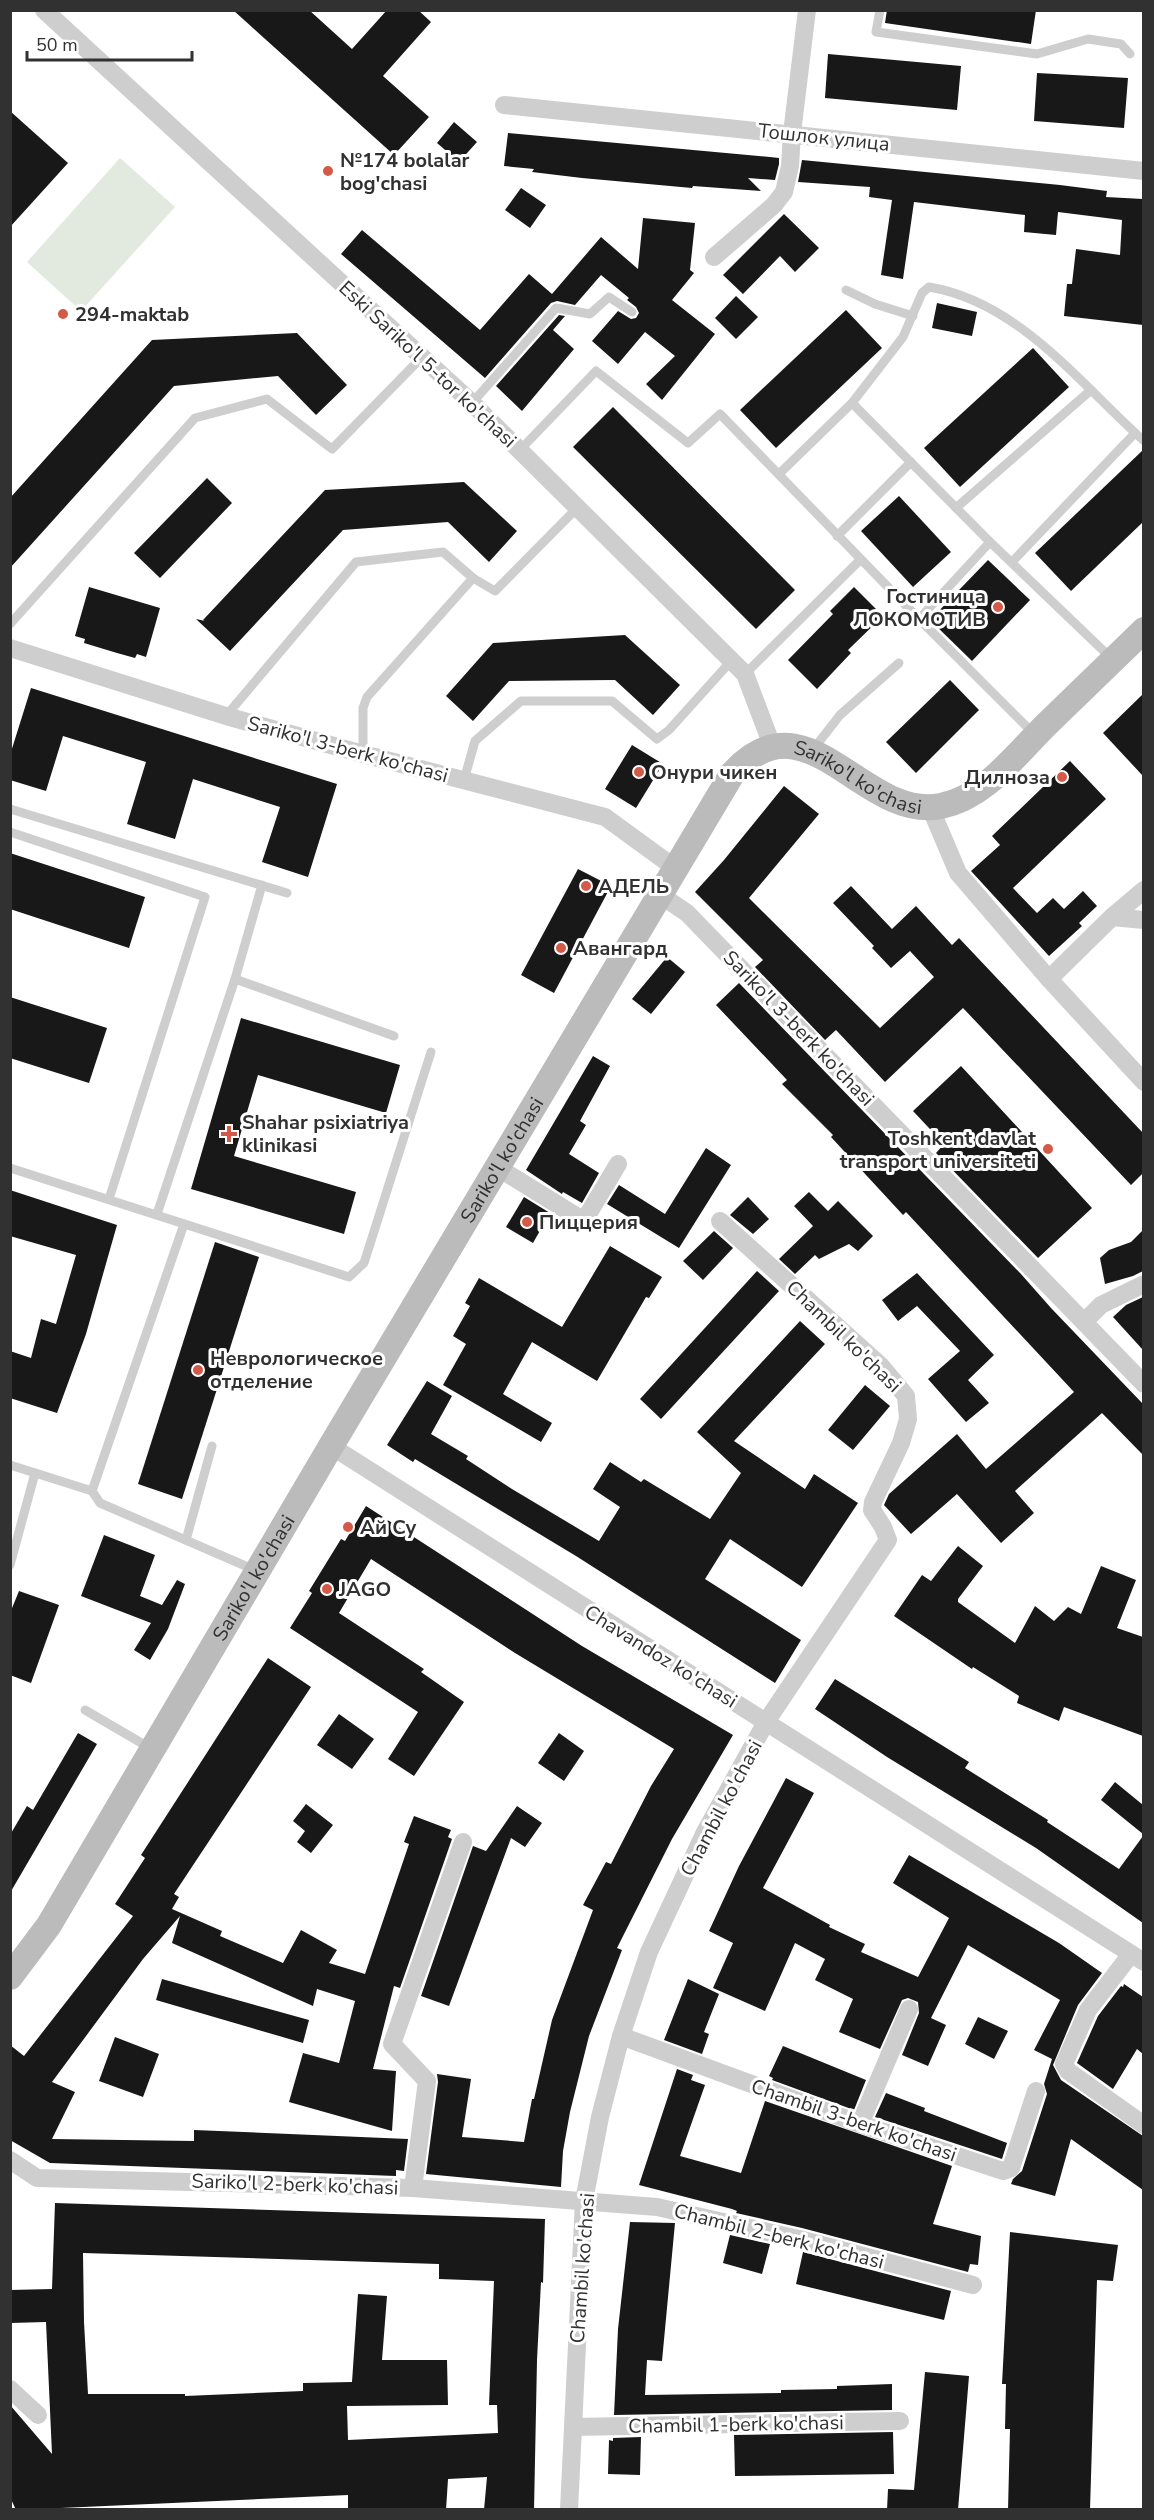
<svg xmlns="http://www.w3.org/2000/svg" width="1154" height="2520" font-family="'Nunito Sans',sans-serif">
<rect width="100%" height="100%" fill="#fff"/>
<!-- green -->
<path fill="#e2e9de" d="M120,158L175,207L81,311L27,262Z"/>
<!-- building -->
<g fill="#181818" fill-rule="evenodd">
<path d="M233,10H309L352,49L387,10H418L431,22L383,76L429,117L394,155Z"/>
<path d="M887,10H1036L1031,44L885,23Z"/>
<path d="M828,54L961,66L957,110L825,98Z"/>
<path d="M1037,73L1128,78L1124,128L1034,121Z"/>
<path d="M10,111L68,163L10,227Z"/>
<path d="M454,122L477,142L459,162L437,143Z"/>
<path d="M508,133L770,157L779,158V164L775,180L748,178L761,191L693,186L692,188L582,178L532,172L534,169L504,166Z"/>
<path d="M802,160L1060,185L1107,191L1106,197L1143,199V325L1064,316L1067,284H1072L1076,249L1120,255L1122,220L1058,212L1056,235L1024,232L1025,215L914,202L903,279L881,275L892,200L869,197L870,187L798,182Z"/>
<path d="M521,188L546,205L530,228L505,210Z"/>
<path d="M784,214L819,248L795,272L780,256L743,294L723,275Z"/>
<path d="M643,218L695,223L690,270L694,273L672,300L715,334L662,400L646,384L675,356L645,332L618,364L592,341L618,311L631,319L636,318L639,313L636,307L627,300L629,298L601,275L575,305L557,301L551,303L485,378L341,254L362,230L480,330L529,274L552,294L601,237L638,269Z"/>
<path d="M736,296L758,317L736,339L715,318Z"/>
<path d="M937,303L977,312L972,336L932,328Z"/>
<path d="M846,310L882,348L776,448L740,410Z"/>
<path d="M559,315L565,316L553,330L574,349L522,411L496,386Z"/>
<path d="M297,333L347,385L316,415L278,376L174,386L10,568V498L152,340Z"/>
<path d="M1033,348L1069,387L960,487L924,448Z"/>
<path d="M613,407L795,590L756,629L573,447Z"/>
<path d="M1143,450V522L1071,591L1035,553Z"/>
<path d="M207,478L232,503L160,578L134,553Z"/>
<path d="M464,482L517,531L489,562L448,522L343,530L230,651L196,619L205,621L203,620L325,490Z"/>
<path d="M899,496L951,552L913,587L861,531Z"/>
<path d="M988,560L1030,600L972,661L930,620Z"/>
<path d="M89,587L160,608L146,657L137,654L135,658L117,653L84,643L85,639L75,636Z"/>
<path d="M854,587L883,616L848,650L851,653L817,689L788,660L833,614L830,611Z"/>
<path d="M625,635L680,685L653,715L615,680L509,681L473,721L446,696L493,643Z"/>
<path d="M950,680L979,710L916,773L886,742Z"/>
<path d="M31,688L337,784L308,877L262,862L280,807L193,779L175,839L127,824L146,762L63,736L46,791L10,780V755Z"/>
<path d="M1143,694V776L1103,733Z"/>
<path d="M632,745L663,764L636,808L605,789Z"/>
<path d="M1070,761L1106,799L1013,888L1037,913L1053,898L1064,909L1083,891L1097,906L1079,923L1082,926L1049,956L971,871L1000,845L992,836Z"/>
<path d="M784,786L819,814L749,898L880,1028L934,977L910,951L891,968L872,948L874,946L833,903L851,886L892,929L916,906L952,945L959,938L1143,1133V1173L1131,1185L963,1008L885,1082L836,1030L825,1040L755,967L763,960L695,892L724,860Z"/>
<path d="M10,853L145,897L129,948L10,909Z"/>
<path d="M578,869L611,886L554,993L521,975Z"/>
<path d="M667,957L685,972L651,1014L632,999Z"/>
<path d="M739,983L1021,1274L1051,1308L1143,1404V1455L1102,1413L1015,1491L1034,1513L1001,1543L957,1494L911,1534L884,1505L889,1494L957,1434L986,1469L1074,1392L906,1212L903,1215L831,1137L833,1135L782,1084L787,1080L716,1005Z"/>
<path d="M10,997L107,1028L89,1083L10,1058Z"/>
<path d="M241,1018L400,1065L386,1113L258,1075L234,1156L356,1192L344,1234L191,1189Z"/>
<path d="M593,1056L610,1066L580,1121L586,1125L569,1154L599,1173L582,1203L563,1192L562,1194L526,1170Z"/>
<path d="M961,1066L1092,1208L1038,1258L936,1153L944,1144L913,1111Z"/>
<path d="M706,1148L731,1165L679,1248L607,1204L619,1185L665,1214Z"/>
<path d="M10,1190L117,1225L86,1334L57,1413L10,1398V1351L31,1358L41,1319L56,1324L76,1255L10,1236Z"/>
<path d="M809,1192L828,1211L838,1201L873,1236L858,1251L849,1244L819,1259L815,1255L795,1274L779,1259L813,1226L794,1206Z"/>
<path d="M524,1197L550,1213L533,1243L506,1227Z"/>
<path d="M748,1197L769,1219L753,1234L730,1215Z"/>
<path d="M1143,1230V1271L1133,1276L1105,1284L1100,1258L1109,1250L1131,1242Z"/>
<path d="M714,1231L733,1248L703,1280L683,1261Z"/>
<path d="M215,1242L259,1257L182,1499L138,1484Z"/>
<path d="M610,1246L662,1277L649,1298L646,1297L597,1381L532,1342L503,1394L552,1423L541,1442L443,1385L466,1344L453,1336L470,1306L465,1303L479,1278L562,1327Z"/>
<path d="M757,1271L779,1291L661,1419L640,1399Z"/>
<path d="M917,1273L994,1355L968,1380L989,1403L966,1422L928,1379L960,1351L917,1306L898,1321L882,1300Z"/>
<path d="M1143,1297V1350L1113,1317L1126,1305Z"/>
<path d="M800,1321L825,1344L734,1441L805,1489L814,1474L858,1503L802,1587L730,1539L705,1579L801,1640L775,1683L576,1556L415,1459L413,1462L387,1445L427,1381L452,1396L431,1434L468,1456L466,1459L512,1489L599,1541L620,1507L593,1489L610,1462L641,1482L644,1479L710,1519L741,1473L697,1432Z"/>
<path d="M865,1385L890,1406L853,1450L828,1430Z"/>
<path d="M366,1506L582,1646L733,1735L672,1839L617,1948L622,1950L589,2036L570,2112L563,2151L561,2187L426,2174L438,2082L437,2074L471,2079L462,2137L524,2142L532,2099H534L552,2020L593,1910L583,1905L606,1862L611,1864L651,1786L674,1749L515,1653L371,1559L339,1613L424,1669L421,1672L464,1702L414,1776L388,1759L418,1712L290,1628L312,1593L309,1591L341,1539L345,1541Z"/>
<path d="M104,1535L155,1555L140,1596L162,1605L177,1580L185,1584L168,1629L150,1660L134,1650L151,1623L81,1596Z"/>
<path d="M958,1546L983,1566L958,1599V1602L1015,1643L1035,1606L1054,1621L1068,1607L1081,1614L1101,1566L1136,1580L1117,1628L1143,1637V1736L1064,1707L1059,1721L1017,1703L1019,1696L973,1667L972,1669L894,1616L922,1575L931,1581Z"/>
<path d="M19,1591L59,1605L31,1683L10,1675V1613Z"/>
<path d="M268,1658L311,1687L174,1894L179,1897L172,1909L222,1931L220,1936L283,1963L301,1930L337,1950L329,1963L365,1974L409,1844L404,1842L414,1816L451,1830L448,1837L452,1839L400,1988L394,1986L373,2069L396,2071L392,2131L289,2102L303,2053L339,2063L355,2001L317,1989L313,2006L172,1943L180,1916L143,1959L52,2082L75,2092L52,2139L194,2141V2130L408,2139L404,2171L396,2170V2176L50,2163L10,2140V2045L24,2056L133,1916L115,1904L145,1858L141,1855Z"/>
<path d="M835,1679L969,1762L965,1768L1048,1820L1047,1822L1119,1869L1143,1836V1923L1036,1848L887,1757L815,1709Z"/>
<path d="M339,1714L374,1739L352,1769L317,1745Z"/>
<path d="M78,1733L97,1744L10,1893V1835L27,1806L33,1810Z"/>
<path d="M559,1733L584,1751L564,1781L538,1763Z"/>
<path d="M786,1778L814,1793L763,1888L830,1925L829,1927L865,1944L861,1952L918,1977L949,1918L893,1883L909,1855L1059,1943L1102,1973L1078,2005L1053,2065L1061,2080L1143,2136V2190L1071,2139L1055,2196L1011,2184L1013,2179L1022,2171L1047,2094L1044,2084L1052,2059L1034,2050L1060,2000L968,1945L931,2018L946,2025L928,2066L902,2055L919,2013L918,2002L908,1998L902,2000L880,2049L839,2032L853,1999L815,1980L825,1959L795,1943L765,2011L713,1988L733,1943L709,1931L739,1866Z"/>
<path d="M1115,1782L1143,1805V1834L1101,1800Z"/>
<path d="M306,1804L333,1825L311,1853L297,1842L305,1831L293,1821Z"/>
<path d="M517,1806L542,1823L525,1847L511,1838L449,2006L421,1996L473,1846L486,1851Z"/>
<path d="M162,1979L309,2020L303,2043L156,2000Z"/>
<path d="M688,1979L719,1994L704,2032L709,2034L702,2054L664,2040Z"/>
<path d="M1124,1984L1143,1997V2054L1137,2049L1113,2089L1077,2063L1098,2016L1121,1986L1123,1987Z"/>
<path d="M978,2017L1008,2031L994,2059L965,2044Z"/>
<path d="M115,2037L159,2054L143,2097L99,2081Z"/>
<path d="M783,2046L866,2080L854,2110L772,2080L773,2078L769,2076Z"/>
<path d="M677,2069L693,2075L691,2080L705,2085L680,2156L741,2173L765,2101L952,2166L933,2224L981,2236L978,2265L970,2264L968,2272L802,2228L736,2213L737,2211L732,2209L639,2185Z"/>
<path d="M886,2093L925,2108L924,2111L1007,2143L1002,2159L875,2117Z"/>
<path d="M55,2203L545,2219L543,2283L541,2282L537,2360L534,2510H484L487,2477L448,2479L446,2510H348V2495L16,2510L10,2497V2405L52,2454L46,2322L10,2323V2290L52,2289ZM83,2253L439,2264V2279L494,2281L489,2405H497L498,2433L348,2440L347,2406L448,2405L447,2360H382L387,2296L358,2294L352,2382L303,2383V2391L185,2396V2394H88L84,2322Z"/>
<path d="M630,2222L675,2223L662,2361L647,2360L645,2395L781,2393V2390L837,2389V2386L892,2384V2410L614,2415L618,2329Z"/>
<path d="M1010,2232L1118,2245L1113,2281L1097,2280L1090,2510H1008L1010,2429H1005L1006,2384H1002Z"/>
<path d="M730,2235L770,2244L762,2274L723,2263Z"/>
<path d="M803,2252L951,2291L944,2320L796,2284Z"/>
<path d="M925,2372L969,2376L958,2510H887L888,2489L914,2490Z"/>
<path d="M893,2432L894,2474L735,2476L734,2435Z"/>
<path d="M641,2437L640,2475L608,2474L609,2440L613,2441V2438Z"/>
</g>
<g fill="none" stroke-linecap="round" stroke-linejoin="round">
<!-- service -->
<g stroke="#cecece" stroke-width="9">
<path d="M880,10L876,32L1037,54L1088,39L1121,44L1130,54"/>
<path d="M846,290L875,304L913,316"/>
<path d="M472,403L556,308L590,314L609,297L632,312"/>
<path d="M852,403L903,337L922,293L929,287C1019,302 1079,383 1144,441"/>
<path d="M520,450L596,371L688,443L720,414L919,619"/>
<path d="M779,474L852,403L990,542L1111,658"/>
<path d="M956,508L1091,390"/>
<path d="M837,536L911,462"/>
<path d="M990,542L919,619L1034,734"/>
<path d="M1012,562L1135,433"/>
<path d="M10,624L195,418L267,399L332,449L422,357"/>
<path d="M745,674L860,560"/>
<path d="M226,716L356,562L443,552L473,578L495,591L578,507"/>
<path d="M812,751L840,715L899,663"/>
<path d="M363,754V708L367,697L473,578"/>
<path d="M464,780L475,741L521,701H612L657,739L669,730L732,660"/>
<path d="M10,809L287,893"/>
<path d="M10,832L205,897L109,1199"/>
<path d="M235,979L394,1036"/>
<path d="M10,1168L349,1277L364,1263L431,1052"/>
<path d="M157,1214L235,979L262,885"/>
<path d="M184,1224L92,1491L100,1503L255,1570"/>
<path d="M10,1465L92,1491"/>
<path d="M186,1540L212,1446"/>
<path d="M10,1565L35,1473"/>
<path d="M85,1710L150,1748"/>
</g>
<!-- minor -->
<g stroke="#cecece" stroke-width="18">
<path d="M44,10L472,403L745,674L773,748"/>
<path d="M504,105L1144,171"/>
<path d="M714,257L774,205L784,192L790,166L792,133L807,10"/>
<path d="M10,648L226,716L363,754L605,817L675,868"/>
<path d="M930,807L958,873L1049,979L1144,1082"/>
<path d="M659,894L687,913L1144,1384"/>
<path d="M1112,917L1144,890"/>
<path d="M1049,979L1112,917L1144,920"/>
<path d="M497,1167L584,1221L618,1164"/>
<path d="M1084,1322L1101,1305L1144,1284"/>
<path d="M331,1446L1144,1962"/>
<path d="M1131,1954L1088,2010L1064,2064L1068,2071L1144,2125"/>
<path d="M621,2036L860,2124L1003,2171L1011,2168L1036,2091"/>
<path d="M860,2124L909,2009"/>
<path d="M10,2160L37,2178L413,2188L657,2207L799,2239L973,2285"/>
<path d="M413,2188L427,2081L392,2044L463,1842"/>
<path d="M10,2389L38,2415"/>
<path d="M573,2427L900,2421"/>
<path d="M569,2510L584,2201L600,2117L621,2036L649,1952L705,1832L766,1722L888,1540L883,1527L872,1510L873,1502L901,1443L908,1419L906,1396L881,1366L720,1221"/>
</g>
<!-- secondary -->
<path stroke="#bbb" stroke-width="26" id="s1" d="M10,1977L49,1925L331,1446L732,774C807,690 863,822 941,806C986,797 1017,753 1048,723C1080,692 1112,661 1144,630"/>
</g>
<!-- markers -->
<g fill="#d35948" stroke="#fff" stroke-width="2">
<circle cx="328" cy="171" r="6"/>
<circle cx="63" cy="314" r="6"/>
<circle cx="998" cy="607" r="6"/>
<circle cx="639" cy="772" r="6"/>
<circle cx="1062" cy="777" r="6"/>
<circle cx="586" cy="886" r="6"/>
<circle cx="561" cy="948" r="6"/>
<path d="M226 1125h6v6h6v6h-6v6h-6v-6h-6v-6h6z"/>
<circle cx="1048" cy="1149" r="6"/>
<circle cx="527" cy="1222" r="6"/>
<circle cx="198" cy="1370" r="6"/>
<circle cx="348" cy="1527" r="6"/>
<circle cx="327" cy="1589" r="6"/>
</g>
<g text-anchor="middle" stroke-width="6" stroke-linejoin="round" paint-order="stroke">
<!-- street labels -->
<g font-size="20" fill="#313131" stroke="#fff">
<text transform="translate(824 137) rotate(6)" y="7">Тошлок улица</text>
<text transform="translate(428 364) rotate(43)" y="7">Eski Sariko'l 5-tor ko'chasi</text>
<text transform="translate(348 749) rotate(15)" y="7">Sariko'l 3-berk ko'chasi</text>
<text dy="7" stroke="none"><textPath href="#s1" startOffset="1546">Sariko'l ko'chasi</textPath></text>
<text transform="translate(799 1028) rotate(46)" y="7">Sariko'l 3-berk ko'chasi</text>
<text dy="7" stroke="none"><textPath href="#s1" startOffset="954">Sariko'l ko'chasi</textPath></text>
<text transform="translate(844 1336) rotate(44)" y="7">Chambil ko'chasi</text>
<text dy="7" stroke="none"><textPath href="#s1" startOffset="468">Sariko'l ko'chasi</textPath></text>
<text transform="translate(661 1656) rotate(32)" y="7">Chavandoz ko'chasi</text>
<text transform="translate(721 1808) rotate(-62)" y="7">Chambil ko'chasi</text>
<text transform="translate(854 2120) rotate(19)" y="7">Chambil 3-berk ko'chasi</text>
<text transform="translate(295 2184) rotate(2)" y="7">Sariko'l 2-berk ko'chasi</text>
<text transform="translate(779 2236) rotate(14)" y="7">Chambil 2-berk ko'chasi</text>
<text transform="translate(582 2268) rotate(-86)" y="7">Chambil ko'chasi</text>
<text transform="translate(736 2424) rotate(-1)" y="7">Chambil 1-berk ko'chasi</text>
</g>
<!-- poi labels -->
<g font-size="20" font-weight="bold" fill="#313131" stroke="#fff" text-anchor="start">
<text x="340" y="167">№174 bolalar<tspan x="340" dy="23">bog'chasi</tspan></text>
<text x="75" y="321">294-maktab</text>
<text x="986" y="603" text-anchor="end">Гостиница<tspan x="986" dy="23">ЛОКОМОТИВ</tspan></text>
<text x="651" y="779">Онури чикен</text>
<text x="1050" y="784" text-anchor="end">Дилноза</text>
<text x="598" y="893">АДЕЛЬ</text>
<text x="573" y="955">Авангард</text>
<text x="242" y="1129">Shahar psixiatriya<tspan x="242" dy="23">klinikasi</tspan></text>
<text x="1036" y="1145" text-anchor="end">Toshkent davlat<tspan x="1036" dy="23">transport universiteti</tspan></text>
<text x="539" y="1229">Пиццерия</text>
<text x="210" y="1365">Неврологическое<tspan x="210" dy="23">отделение</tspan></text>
<text x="360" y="1534">Ай Су</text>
<text x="339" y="1596">JAGO</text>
</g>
</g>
<!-- border -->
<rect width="1154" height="2520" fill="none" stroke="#313131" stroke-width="24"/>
<!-- scale -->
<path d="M27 51v9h165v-9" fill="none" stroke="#313131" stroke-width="3"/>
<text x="36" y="51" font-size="18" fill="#313131" stroke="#ffffff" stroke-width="4.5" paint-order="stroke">50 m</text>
</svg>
